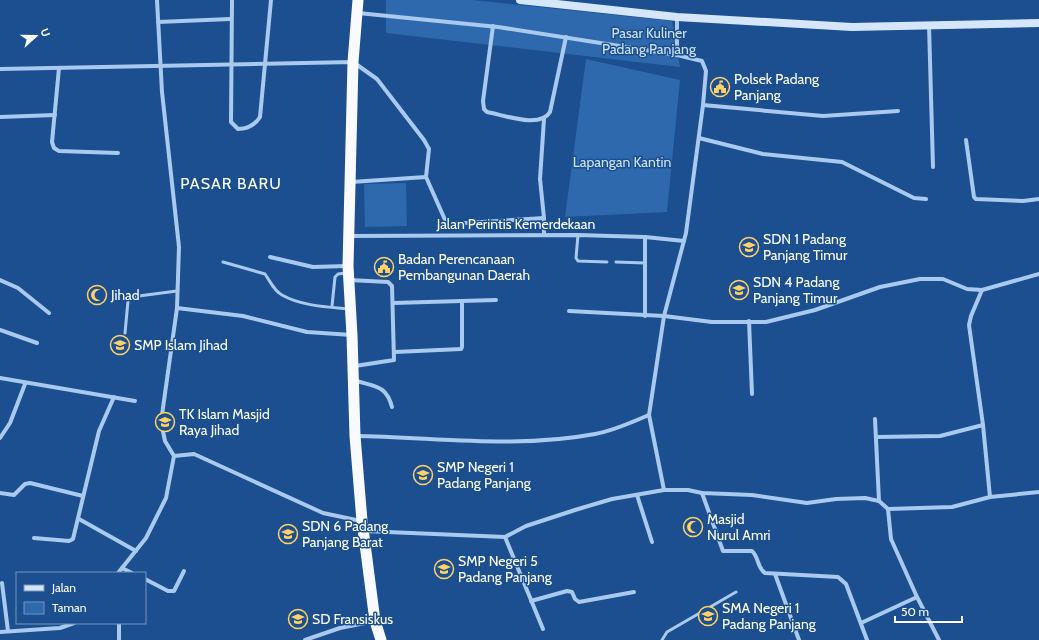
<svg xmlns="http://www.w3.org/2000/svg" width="1039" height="640" font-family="Cabin,sans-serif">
<rect width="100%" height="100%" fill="#1b4f8f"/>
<!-- green -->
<g fill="#2e69ad">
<path d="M386,0H473L672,21L680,67L386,33Z"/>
<path d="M586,59L680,80L667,212L565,217Z"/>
<path d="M406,183L407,226L365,227L364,184Z"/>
</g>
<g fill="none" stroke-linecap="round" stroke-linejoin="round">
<!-- service -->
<g stroke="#a9c9ee" stroke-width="3">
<path d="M578,235L576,258L578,261L607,262"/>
<path d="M223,262L265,274C270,281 274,291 282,295C301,306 328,307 349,309"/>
<path d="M616,262L645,263"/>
<path d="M332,306L335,277L338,274L346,273"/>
<path d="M125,333L128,301L131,297L177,291"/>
<path d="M662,640L667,632L736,592"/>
</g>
<!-- minor -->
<g stroke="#a9c9ee" stroke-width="4">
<path d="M232,0L231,122L238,129C248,129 255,125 260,117L271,0"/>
<path d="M358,13L498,27L677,55L702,61L706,71L703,105L686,233L664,316L649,415L664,490H688L702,493L752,495L807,503L836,499L865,498L879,501L888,509L952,507L990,497L1039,492"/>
<path d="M158,22L230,19"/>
<path d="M929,25L933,167"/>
<path d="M493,26L483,101L484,109L487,112C504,115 540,129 550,112L566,37"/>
<path d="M677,55V17"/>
<path d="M59,68L52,142L54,148L59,151L118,153"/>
<path d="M0,69L353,62L377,79L424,140L429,149L426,177L446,222L449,224L544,218V235"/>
<path d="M703,105L823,116L898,111"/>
<path d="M0,117L55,115"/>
<path d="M544,119L540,179L544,218"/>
<path d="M699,138L763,154L842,162L914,198L926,199"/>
<path d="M966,140L974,197L976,199L1023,201L1039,199"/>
<path d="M351,182L426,177"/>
<path d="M350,236L578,235L645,237L684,241"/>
<path d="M270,257L313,267L346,266"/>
<path d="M0,280L18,288L49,313"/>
<path d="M349,280L388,282L392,286L394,360L355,366"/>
<path d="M393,303L496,300"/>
<path d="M177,308L243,316L307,332L352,335"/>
<path d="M569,311L664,316L712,322H766L815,310L880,287L920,279H943L967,289L982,290"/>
<path d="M645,316V237"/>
<path d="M749,321L752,394"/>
<path d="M0,330L37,343"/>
<path d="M395,352L461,349L462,347V301"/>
<path d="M0,378L135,401"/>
<path d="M354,380C374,387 386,384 392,407"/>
<path d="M875,419L879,501"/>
<path d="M355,436C435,437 516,449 595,434C613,431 632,422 649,415"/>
<path d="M877,437L940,436L983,425"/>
<path d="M0,438L10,423L25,384"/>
<path d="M174,456L194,454L323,513L361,521"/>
<path d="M0,493L14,495L25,484L30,483L83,496"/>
<path d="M702,493L723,551H752C759,557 757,568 765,573L838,577L846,584L867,640"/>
<path d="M637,495L652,542"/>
<path d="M990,497L983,425L969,325L971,316L982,290L1039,274"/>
<path d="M888,509L891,539L917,597L939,640"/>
<path d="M79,519L136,551"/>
<path d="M364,531L505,537L526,526L575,510L612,499L664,490"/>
<path d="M505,537L543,629"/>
<path d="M34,538L69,541L73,539L99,431L114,397"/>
<path d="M122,568L132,573"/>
<path d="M118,573L146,538L166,498L174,456L165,441L161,422L177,308L179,247L162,92L157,0"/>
<path d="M775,574L799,640"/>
<path d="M145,579L168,591H174L184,571"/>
<path d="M2,583L8,631"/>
<path d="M531,601L567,591L572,592L575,599L579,602L634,592"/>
<path d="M119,623V640"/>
<path d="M861,623L917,597"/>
<path d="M0,632L60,628L74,623"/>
<path d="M305,640L340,628L375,621"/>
</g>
<!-- secondary -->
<path stroke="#d6e6fa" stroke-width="8" d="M520,0L677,17L852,27L1039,23"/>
<!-- trunk -->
<path stroke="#f8faff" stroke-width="11" d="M358,0L353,62L348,266L352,335L355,436L362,521L375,621L381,640"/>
</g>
<!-- icons -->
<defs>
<symbol id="civic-ring" viewBox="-11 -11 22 22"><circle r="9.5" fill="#1b4f8f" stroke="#ffd166" stroke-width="1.5"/><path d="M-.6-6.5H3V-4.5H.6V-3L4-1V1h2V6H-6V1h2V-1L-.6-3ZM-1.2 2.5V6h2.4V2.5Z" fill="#ffd166"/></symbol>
<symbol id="school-ring" viewBox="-11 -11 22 22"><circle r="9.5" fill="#1b4f8f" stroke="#ffd166" stroke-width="1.5"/><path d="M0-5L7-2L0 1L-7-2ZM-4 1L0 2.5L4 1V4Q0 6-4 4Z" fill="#ffd166"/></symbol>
<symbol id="mosque-ring" viewBox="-11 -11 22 22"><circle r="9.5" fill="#1b4f8f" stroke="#ffd166" stroke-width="1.5"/><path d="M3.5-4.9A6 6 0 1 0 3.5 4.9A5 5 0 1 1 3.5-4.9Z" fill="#ffd166"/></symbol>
</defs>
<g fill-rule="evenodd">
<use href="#civic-ring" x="709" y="76" width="22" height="22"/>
<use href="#school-ring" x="738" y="236" width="22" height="22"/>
<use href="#civic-ring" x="373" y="256" width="22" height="22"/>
<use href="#school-ring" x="728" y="279" width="22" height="22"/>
<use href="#mosque-ring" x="86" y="284" width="22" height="22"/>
<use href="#school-ring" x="109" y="334" width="22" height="22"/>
<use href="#school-ring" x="154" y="411" width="22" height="22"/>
<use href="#school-ring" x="412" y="464" width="22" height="22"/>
<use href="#mosque-ring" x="682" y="516" width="22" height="22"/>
<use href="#school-ring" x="277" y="523" width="22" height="22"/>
<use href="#school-ring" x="433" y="558" width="22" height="22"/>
<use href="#school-ring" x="697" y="605" width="22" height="22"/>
<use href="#school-ring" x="287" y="608" width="22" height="22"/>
</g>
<g text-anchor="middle" stroke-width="3" stroke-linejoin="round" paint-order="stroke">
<!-- park labels -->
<g font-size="14" fill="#cfe3fa" stroke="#1b4f8f">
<text x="649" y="38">Pasar Kuliner<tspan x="649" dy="16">Padang Panjang</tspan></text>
<text x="622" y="167">Lapangan Kantin</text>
</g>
<!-- poi labels -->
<g font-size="14" fill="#fff" stroke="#1b4f8f" text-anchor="start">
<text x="734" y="84">Polsek Padang<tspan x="734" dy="16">Panjang</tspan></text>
<text x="763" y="244">SDN 1 Padang<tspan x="763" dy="16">Panjang Timur</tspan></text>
<text x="398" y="264">Badan Perencanaan<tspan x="398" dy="16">Pembangunan Daerah</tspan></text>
<text x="753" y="287">SDN 4 Padang<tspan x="753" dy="16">Panjang Timur</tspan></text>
<text x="111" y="300">Jihad</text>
<text x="134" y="350">SMP Islam Jihad</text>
<text x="179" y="419">TK Islam Masjid<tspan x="179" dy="16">Raya Jihad</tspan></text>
<text x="437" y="472">SMP Negeri 1<tspan x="437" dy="16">Padang Panjang</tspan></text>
<text x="707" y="524">Masjid<tspan x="707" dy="16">Nurul Amri</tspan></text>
<text x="302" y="531">SDN 6 Padang<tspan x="302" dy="16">Panjang Barat</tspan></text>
<text x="458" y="566">SMP Negeri 5<tspan x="458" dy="16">Padang Panjang</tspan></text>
<text x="722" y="613">SMA Negeri 1<tspan x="722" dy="16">Padang Panjang</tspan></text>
<text x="312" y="624">SD Fransiskus</text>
</g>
<!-- street labels -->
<g font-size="14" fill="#fff" stroke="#1b4f8f">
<text x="516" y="229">Jalan Perintis Kemerdekaan</text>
</g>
<!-- quarter labels -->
<g font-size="16" letter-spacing="1" fill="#fff" stroke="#1b4f8f">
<text x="231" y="189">PASAR BARU</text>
</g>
</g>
<!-- legend -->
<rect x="16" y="572" width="130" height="52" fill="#1b4f8f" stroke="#7695bc"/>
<rect x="24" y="585" width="20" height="6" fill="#d6e6fa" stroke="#7695bc"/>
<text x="52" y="592" font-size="12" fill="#ffffff">Jalan</text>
<rect x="24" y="602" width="20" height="12" fill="#2e69ad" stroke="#7695bc"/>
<text x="52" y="612" font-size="12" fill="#ffffff">Taman</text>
<!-- north arrow -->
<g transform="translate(36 36) rotate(69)" stroke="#1b4f8f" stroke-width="3" paint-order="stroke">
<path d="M0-3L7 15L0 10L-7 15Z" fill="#ffffff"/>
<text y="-6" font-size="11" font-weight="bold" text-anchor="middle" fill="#ffffff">U</text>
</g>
<!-- scale -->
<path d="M895 616v6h67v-6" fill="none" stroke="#ffffff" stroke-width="2"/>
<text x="901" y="616" font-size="12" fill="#ffffff" stroke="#1b4f8f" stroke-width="3" paint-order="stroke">50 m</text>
</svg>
